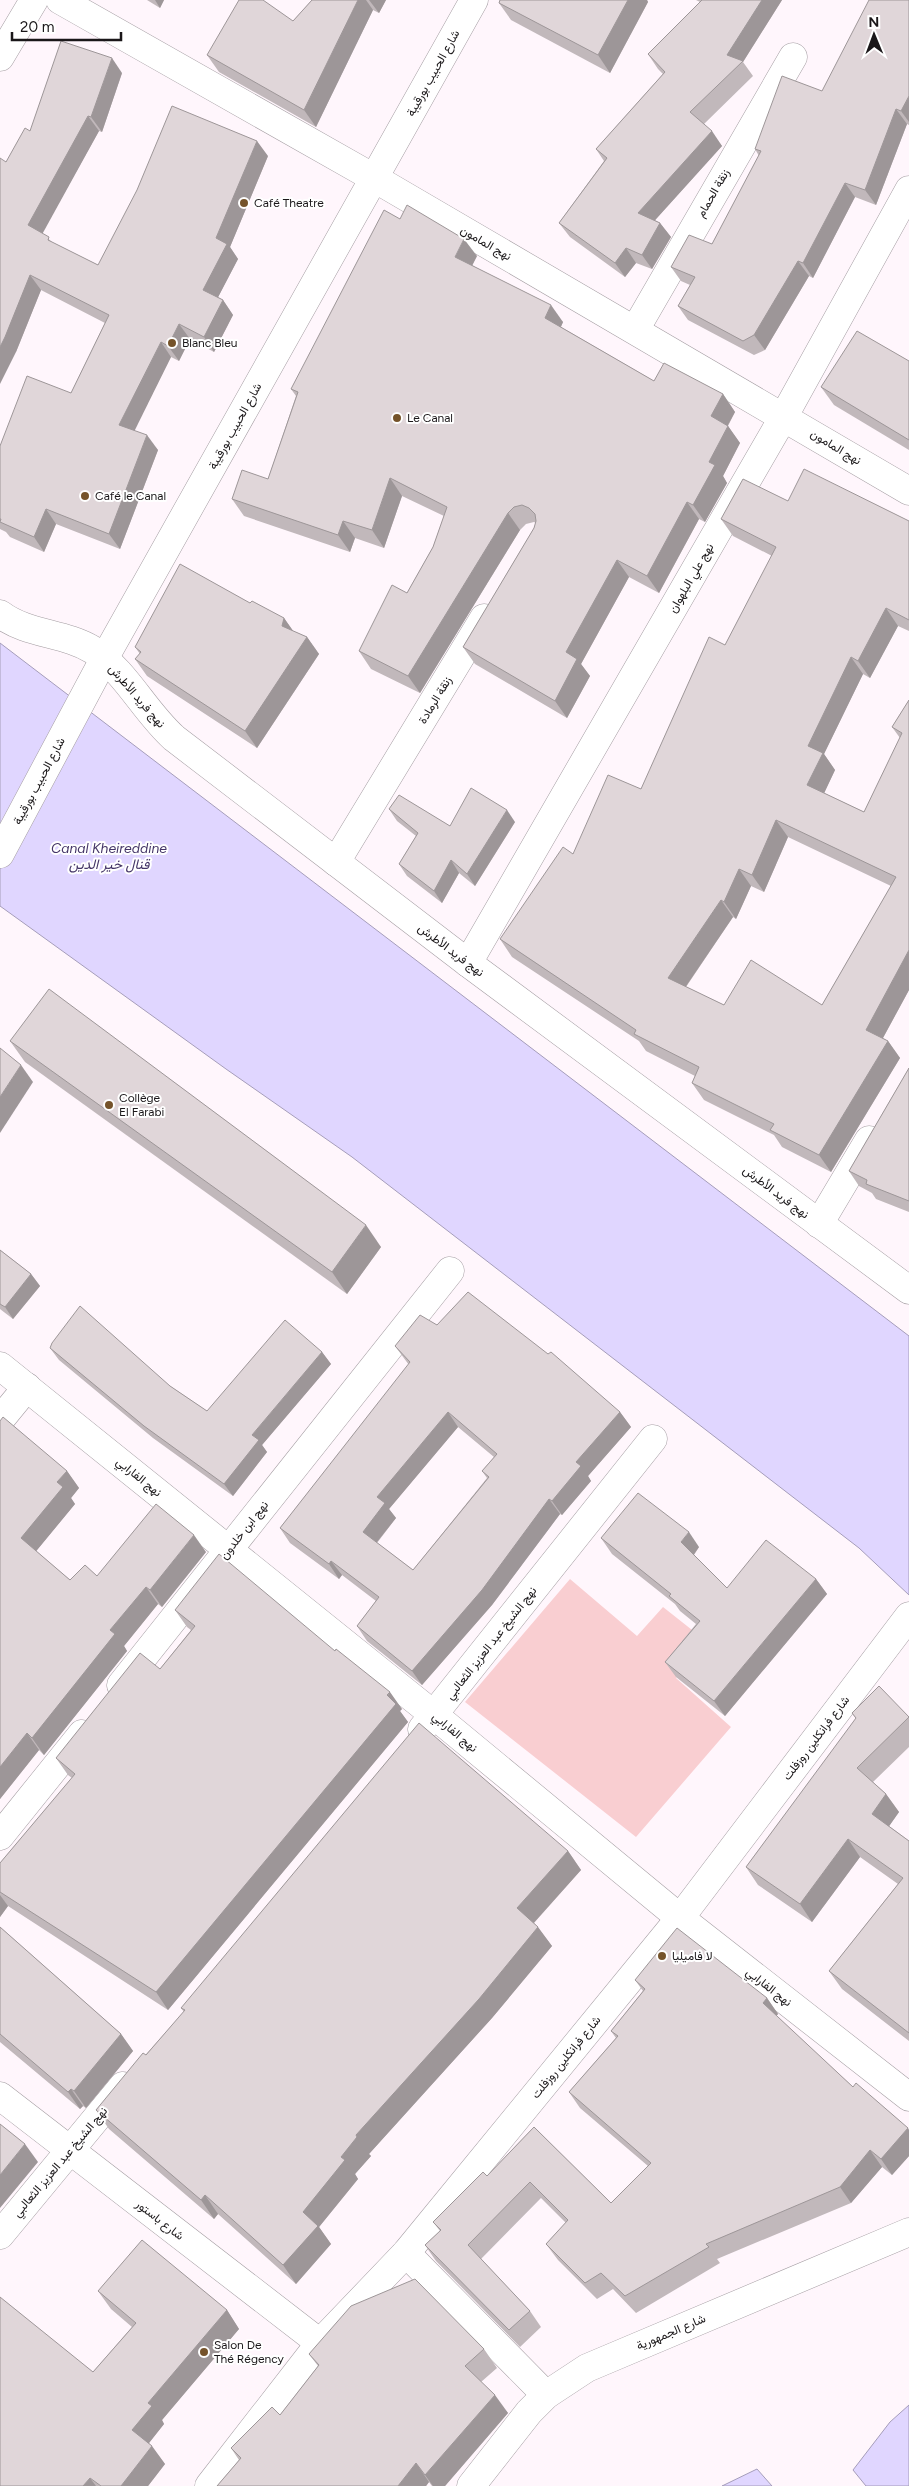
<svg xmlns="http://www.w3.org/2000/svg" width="909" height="2486" font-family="Figtree,Vazirmatn,sans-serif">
<rect width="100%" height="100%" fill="#fff6fc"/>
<!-- green -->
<path fill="#f9ced1" d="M570,1579L637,1636L663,1607L706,1641L676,1678L731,1727L636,1837L465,1702Z"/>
<!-- water -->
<g fill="#e0d6ff" stroke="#a59dba">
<path d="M0,643L909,1336V1595L859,1548L352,1157L226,1069L0,906Z"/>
<path d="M909,2405V2486H866L853,2470L890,2422Z"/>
<path d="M757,2469L772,2486H722Z"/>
</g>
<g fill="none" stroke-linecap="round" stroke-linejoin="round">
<defs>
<g id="street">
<path d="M60,0L374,178L909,491"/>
<path d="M0,57L34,0"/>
<path d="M635,330L793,57"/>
<path d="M0,614C28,635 63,632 93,650C127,673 144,711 174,738L468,963L909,1290"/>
<path d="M336,862L484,618"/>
<path d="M468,963L784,416L909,190"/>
<path d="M819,1224L869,1140"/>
<path d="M0,1366L434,1715L680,1918L909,2097"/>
<path d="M0,1420L27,1387"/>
<path d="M121,1685L450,1271"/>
<path d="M422,1729L653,1439"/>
<path d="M0,1836L82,1734"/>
<path d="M0,2096L320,2343"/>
<path d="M0,2235L123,2086"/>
<path d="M406,2253L546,2395"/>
<path d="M471,2486L529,2412L546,2395L587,2368L909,2232"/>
</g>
<g id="secondary">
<path d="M0,854L104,659L474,0"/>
<path d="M209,2486L320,2343L406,2253L680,1918L909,1616"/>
</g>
</defs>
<!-- street casing -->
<use href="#street" stroke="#a59ea3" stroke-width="29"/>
<!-- secondary casing -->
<use href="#secondary" stroke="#a59ea3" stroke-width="29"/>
<!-- street -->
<use href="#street" stroke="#fff" stroke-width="28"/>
<!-- secondary -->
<use href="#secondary" stroke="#fff" stroke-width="28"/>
</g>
<!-- wall -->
<g fill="#c1b8bb" fill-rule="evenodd">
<path d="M147,0H164L160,8Z"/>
<path d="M312,0H386L379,13L373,10L316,127L219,72L207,55L293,21Z"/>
<path d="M500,0H647L648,2L610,73L511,20L499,3Z"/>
<path d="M696,0H782L743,62L753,76L704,124L722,146L655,220L660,223L671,237L652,269L636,263L625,277L570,237L559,223L604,161L596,149L663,74L658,69L648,54L700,2Z"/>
<path d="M909,0V125L907,124L876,205L855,197L813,278L809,276L765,350L754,355L688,320L678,306L690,285L681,281L671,267L712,244L759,156L755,149L822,91Z"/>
<path d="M122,73L102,132L99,131L42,233L53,243L98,265L268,156L230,247L238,259L218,297L223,300L233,315L214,352L190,339L179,361L171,357L134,430L158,450L120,549L56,524L44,552L10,537L6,532L0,529V446L71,393L105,323L41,290L16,352L6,162L30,131Z"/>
<path d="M477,256L472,265L563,322L561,327L654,381L723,394L735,412L728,426L740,443L723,476L727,483L705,522L699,519L659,593L629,577L581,664L590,676L567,718L475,664L463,647L534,528L536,523L534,522L526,524L520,530L420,693L371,669L359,651L407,593L433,547L444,516L402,496L384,548L355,538L350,552L244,516L232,499L268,479L296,396L291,389Z"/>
<path d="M909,361V450L834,405L821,387Z"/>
<path d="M788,501L909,521V631L898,626L870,678L863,674L824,754L835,770L824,793L864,812L900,738L892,727L909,700V990L883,1038L888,1041L900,1058L831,1172L782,1147L774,1135L704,1100L692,1083L695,1076L646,1051L639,1041L512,957L500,939L573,854L641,789L725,645L772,556L733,536L721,519ZM788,837L891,886L822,1005H724L686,987L733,917L736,919L751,886L764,892Z"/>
<path d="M250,603L284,618L293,631L307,637L319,654L257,748L147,676L135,659L140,654L135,647Z"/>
<path d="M389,809L450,826L515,822L475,886L459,873L442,903L407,876L399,864L416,836L397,821Z"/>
<path d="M10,1041L381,1247L347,1294L25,1062Z"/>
<path d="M909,1068V1212L876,1199L872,1193L859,1186L849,1171Z"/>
<path d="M0,1250L31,1274L40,1286L13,1319L0,1309Z"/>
<path d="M437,1325L620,1412L631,1427L588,1476L591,1481L562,1515L560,1514L492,1605L422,1685L367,1641L357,1626L376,1601L342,1575L339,1579L290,1543L280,1528L409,1365L395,1346ZM458,1427L494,1457L482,1471L487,1478L413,1570L377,1543L396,1518L389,1509Z"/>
<path d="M50,1348L170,1386L207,1411L322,1352L331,1364L262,1445L267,1452L233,1496L153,1438L59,1360Z"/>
<path d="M0,1421L67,1471L79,1488L71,1498L75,1504L36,1551L70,1580L97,1576L206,1552L162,1607L158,1604L124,1646L127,1651L44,1755L39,1750L0,1799Z"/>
<path d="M601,1538L699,1547L694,1555L727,1588L816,1579L827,1594L725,1716L676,1677L665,1662L696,1624L680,1611L675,1604L612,1554Z"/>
<path d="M175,1610L402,1709L400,1711L408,1722L168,2010L8,1906L0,1917V1863L72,1778L68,1775L56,1758L160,1669L191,1630L187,1627Z"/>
<path d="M852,1713L909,1717V1747L873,1782L886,1794L899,1812L889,1826L909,1841V2041L842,1989L829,1971L898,1884L860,1857L812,1922L758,1885L746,1867L856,1719Z"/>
<path d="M568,1851L581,1870L534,1923L552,1946L492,2018L369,2154L371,2156L355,2174L358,2179L319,2227L331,2244L296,2284L218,2214L214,2219L109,2129L96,2110L184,2012L181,2008Z"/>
<path d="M0,1927L121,2034L133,2051L86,2108L83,2106L80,2109L0,2042Z"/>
<path d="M635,1980L767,1998L778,2014L776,2016L853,2087L909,2130V2156L892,2175L882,2167L851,2203L717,2259L720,2263L636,2313L613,2289L597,2299L558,2260L546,2244L566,2223L541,2198L481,2259L530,2311L541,2327L520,2347L436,2261L425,2245L440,2231L433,2222L487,2176L534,2127L611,2203L648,2166L580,2108L569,2092L616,2038L611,2031L643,1991Z"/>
<path d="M98,2291L227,2310L239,2329L162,2420L164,2424L149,2443L165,2464L148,2486H0L93,2372L132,2327L111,2309Z"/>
<path d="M484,2349L497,2368L481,2382L508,2413L445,2486H432L429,2482L426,2486H217L239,2460L231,2448L280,2415L318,2366L309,2354Z"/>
</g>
<!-- shaded-wall -->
<g fill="#9d9698">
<path d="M155,0H164L160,8Z"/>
<path d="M358,0H366L373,10L316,127L304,110Z"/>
<path d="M369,0H386L379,13Z"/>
<path d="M628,0H647L648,2L610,73L598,55Z"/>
<path d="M762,0H782L743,62L727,55Z"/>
<path d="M112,58L122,73L102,132L91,117Z"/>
<path d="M909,96V122L901,111Z"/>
<path d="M896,109L907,124L876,205L865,190Z"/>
<path d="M88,116L99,131L39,240L28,225Z"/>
<path d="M712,131L722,146L648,228L638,213Z"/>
<path d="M257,141L268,156L230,247L238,259L214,305L203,290L216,238Z"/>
<path d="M845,183L855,197L813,278L803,263Z"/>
<path d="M660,223L671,237L652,269L642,255Z"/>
<path d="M464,239L477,256L468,274L455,257Z"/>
<path d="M626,248L636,263L625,277L615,263Z"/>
<path d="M798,261L809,276L765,350L754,335Z"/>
<path d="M30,275L41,290L16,352L0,384V347Z"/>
<path d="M223,300L233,315L214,352L204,337Z"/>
<path d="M551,305L563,322L557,335L545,318Z"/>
<path d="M179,324L190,339L179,361L168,346Z"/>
<path d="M161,342L171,357L130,440L119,425Z"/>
<path d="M723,394L735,412L723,434L711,416Z"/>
<path d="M728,426L740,443L723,476L727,483L705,522L693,505L709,462Z"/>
<path d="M147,435L158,450L120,549L109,534Z"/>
<path d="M390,478L402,496L384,548L372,530Z"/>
<path d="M687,502L699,519L659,593L647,576Z"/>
<path d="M46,509L56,524L44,552L34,537Z"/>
<path d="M508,513L520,530L420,693L408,676Z"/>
<path d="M343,521L355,538L350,552L338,535Z"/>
<path d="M617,560L629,577L581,664L590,676L567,718L555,701L566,652Z"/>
<path d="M886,608L898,626L870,678L858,661Z"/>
<path d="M284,618L296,635L282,626Z"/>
<path d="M307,637L319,654L257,748L245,731Z"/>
<path d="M851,657L863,674L824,754L835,770L820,802L807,785L808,746Z"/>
<path d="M507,810L515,822L475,886L467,874Z"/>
<path d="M776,820L788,837L764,892L752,875Z"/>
<path d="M451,860L459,873L442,903L434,891Z"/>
<path d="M739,869L751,886L736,919L724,902Z"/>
<path d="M721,900L733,917L680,995L668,978Z"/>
<path d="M909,950V990L878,1047L866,1030Z"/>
<path d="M888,1041L900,1058L831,1172L819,1155Z"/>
<path d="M21,1065L33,1082L0,1133V1097Z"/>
<path d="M366,1225L381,1247L347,1294L332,1272Z"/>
<path d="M31,1274L40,1286L13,1319L5,1307Z"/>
<path d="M322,1352L331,1364L262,1445L267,1452L233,1496L224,1484L252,1435Z"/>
<path d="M448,1412L458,1427L389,1509L396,1518L373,1547L363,1532L377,1497Z"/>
<path d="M620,1412L631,1427L588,1476L591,1481L562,1515L552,1501L576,1462Z"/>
<path d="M67,1471L79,1488L71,1498L75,1504L33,1555L21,1538L57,1482Z"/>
<path d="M549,1499L560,1514L492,1605L422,1685L412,1671Z"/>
<path d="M689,1532L699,1547L692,1557L681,1542Z"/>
<path d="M194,1535L206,1552L162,1607L150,1590Z"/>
<path d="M331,1561L342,1575L339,1579L329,1564Z"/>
<path d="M816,1579L827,1594L725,1716L714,1701Z"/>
<path d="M146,1587L158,1604L124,1646L127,1651L44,1755L32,1738L110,1630Z"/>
<path d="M390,1692L402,1709L400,1711L408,1722L168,2010L156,1992Z"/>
<path d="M27,1733L39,1750L0,1799V1767Z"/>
<path d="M886,1794L899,1812L885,1832L872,1814Z"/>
<path d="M848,1839L860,1857L812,1922L800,1904Z"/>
<path d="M568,1851L581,1870L530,1927L517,1908Z"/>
<path d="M0,1895L8,1906L0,1917Z"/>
<path d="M538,1927L552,1946L492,2018L369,2154L371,2156L355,2174L358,2179L319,2227L331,2244L296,2284L283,2265L303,2212L356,2135Z"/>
<path d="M767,1998L778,2014L774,2019L763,2003Z"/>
<path d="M121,2034L133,2051L86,2108L74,2091Z"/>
<path d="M71,2089L83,2106L80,2109L68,2092Z"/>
<path d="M908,2128L909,2130V2156L892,2175L881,2159Z"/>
<path d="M25,2144L38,2162L0,2208V2175Z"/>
<path d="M870,2150L882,2167L851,2203L840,2187Z"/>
<path d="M205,2195L218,2214L214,2219L201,2200Z"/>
<path d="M227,2310L239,2329L162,2420L164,2424L145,2448L132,2430L148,2403Z"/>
<path d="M495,2395L508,2413L445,2486H433L425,2475Z"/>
<path d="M152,2446L165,2464L148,2486H121Z"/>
<path d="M416,2463L429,2482L426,2486H398Z"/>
<path d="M90,2478L96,2486H83Z"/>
</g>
<!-- building -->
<g fill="#e0d6d9" stroke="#9d9698" fill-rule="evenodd">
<path d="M239,0H263L293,21L312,0H358L304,110L207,55Z"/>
<path d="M500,0H628L598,55L499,3Z"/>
<path d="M702,0H762L727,55L743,61L690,112L712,131L638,213L660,223L642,255L626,248L615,263L559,223L607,158L596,149L665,72L648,54Z"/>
<path d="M869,0H909V96L901,111L896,109L865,190L845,183L803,263L798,261L754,335L743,341L678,306L695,277L671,267L689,235L712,244L761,151L755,149L782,76L822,91Z"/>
<path d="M61,41L112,58L91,117L88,116L28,225L49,237L48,240L98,265L137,190L172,106L257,141L216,238L227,244L203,290L223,300L204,337L179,324L168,346L161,342L119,425L147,435L109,534L46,509L34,537L0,522L1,519H0V446L27,376L71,393L109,315L30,275L5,337L0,347V158L6,162L25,128L30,131Z"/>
<path d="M407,205L464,239L455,257L551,305L545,318L654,381L664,363L723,394L711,416L728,426L709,462L715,465L693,505L687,502L647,576L617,560L566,652L577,659L555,701L463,647L534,528L536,521L535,514L529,508L522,505L514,507L508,513L408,676L359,651L392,585L407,593L433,547L447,507L390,478L372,530L343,521L338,535L232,499L242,470L268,479L298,392L291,389L384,210L400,219Z"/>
<path d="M857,331L909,361V440L821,387Z"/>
<path d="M804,469L909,521V620L886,608L858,661L851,657L808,746L823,753L807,785L864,812L902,733L892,727L909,700V950L866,1030L888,1041L819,1155L770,1130L774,1124L692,1083L699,1067L634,1034L636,1030L500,939L563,847L573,854L608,775L641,789L709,637L725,645L776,547L721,519L743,479L788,501ZM776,820L896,877L822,1005L751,960L724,1005L668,978L721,900L724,902L739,869L752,875Z"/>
<path d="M180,564L250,603L252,601L284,618L282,626L307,637L245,731L135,659L141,652L135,647Z"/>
<path d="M471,788L507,810L467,874L451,860L434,891L399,864L418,833L389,809L399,795L450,826Z"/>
<path d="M49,989L366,1225L332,1272L10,1041Z"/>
<path d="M0,1048L21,1065L0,1097Z"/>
<path d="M909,1068V1201L866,1184L867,1180L849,1171Z"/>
<path d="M0,1250L31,1274L5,1307L0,1304Z"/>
<path d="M468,1292L548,1354L551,1352L620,1412L576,1462L581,1466L552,1501L549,1499L482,1590L412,1671L357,1626L379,1597L331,1561L329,1564L280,1528L410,1362L395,1346L420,1315L437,1325ZM448,1412L497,1454L482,1471L489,1477L413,1570L363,1532L385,1503L377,1497Z"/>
<path d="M80,1306L170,1386L207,1411L285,1320L322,1352L252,1435L259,1440L224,1484L144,1426L50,1348L52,1343Z"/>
<path d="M3,1417L67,1471L57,1482L63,1487L21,1538L70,1580L85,1565L97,1576L156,1504L194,1535L150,1590L146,1587L110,1630L115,1634L32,1738L27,1733L0,1767V1421Z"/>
<path d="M638,1493L689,1532L681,1542L727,1588L766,1540L816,1579L714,1701L665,1662L700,1621L669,1596L671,1594L601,1538Z"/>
<path d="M219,1554L335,1651L336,1649L390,1692L387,1695L396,1704L156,1992L0,1892V1863L75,1774L56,1758L140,1653L160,1669L195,1626L175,1610Z"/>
<path d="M879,1686L909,1717L857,1768L886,1794L872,1814L909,1841V2033L829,1971L903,1878L848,1839L800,1904L746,1867L856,1718L852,1713Z"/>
<path d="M419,1723L568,1851L517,1908L538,1927L479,1999L356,2135L357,2137L341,2157L345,2160L303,2212L318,2226L283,2265L205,2195L201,2200L96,2110L143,2053L146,2055L185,2010L181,2008Z"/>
<path d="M0,1927L121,2034L74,2091L71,2089L68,2092L0,2034Z"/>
<path d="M677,1928L767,1998L763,2003L853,2087L856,2083L908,2128L881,2159L870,2150L840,2187L706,2244L709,2247L625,2296L601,2273L585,2283L546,2244L568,2220L530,2182L468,2245L530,2311L509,2330L425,2245L441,2230L433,2222L483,2172L487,2176L534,2127L611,2203L651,2163L569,2092L618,2036L611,2031L645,1989L635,1980Z"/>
<path d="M0,2124L25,2144L0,2175Z"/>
<path d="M142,2240L227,2310L148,2403L152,2406L132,2430L152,2446L121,2486H101L90,2478L83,2486H0V2297L93,2372L136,2323L98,2291Z"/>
<path d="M415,2279L484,2349L465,2366L495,2395L425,2475L416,2463L398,2486H217L241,2458L231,2448L272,2407L280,2415L319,2365L309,2354L351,2306Z"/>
</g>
<!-- markers -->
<g fill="#75532a" stroke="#fff" stroke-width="2">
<circle cx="244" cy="203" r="5"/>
<circle cx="172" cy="343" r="5"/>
<circle cx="397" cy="418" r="5"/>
<circle cx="85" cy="496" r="5"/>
<circle cx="109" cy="1105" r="5"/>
<circle cx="662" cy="1956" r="5"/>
<circle cx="204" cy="2352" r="5"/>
</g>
<g text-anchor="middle" stroke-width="4" stroke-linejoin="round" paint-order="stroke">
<!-- street labels -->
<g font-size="12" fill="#1a1719" stroke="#fff">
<text transform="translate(433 73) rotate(-61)" y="4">شارع الحبيب بورقيبة</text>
<text transform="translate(713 193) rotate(-60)" y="4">زنقة الحمام</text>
<text transform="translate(486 243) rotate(30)" y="4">نهج المامون</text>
<text transform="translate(235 426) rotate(-61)" y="4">شارع الحبيب بورقيبة</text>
<text transform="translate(836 447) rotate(31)" y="4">نهج المامون</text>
<text transform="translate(691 578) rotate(-60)" y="4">نهج علي البلهوان</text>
<text transform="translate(137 696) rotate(49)" y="4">نهج فريد الأطرش</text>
<text transform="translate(435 700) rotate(-59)" y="4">زنقة الرمادة</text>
<text transform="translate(39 781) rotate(-62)" y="4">شارع الحبيب بورقيبة</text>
<text transform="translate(451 950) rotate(37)" y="4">نهج فريد الأطرش</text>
<text transform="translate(776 1192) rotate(37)" y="4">نهج فريد الأطرش</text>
<text transform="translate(139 1477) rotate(39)" y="4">نهج الفارابي</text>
<text transform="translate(244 1530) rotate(-52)" y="4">نهج ابن خلدون</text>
<text transform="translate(491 1643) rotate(-52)" y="4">نهج الشيخ عبد العزيز الثعالبي</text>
<text transform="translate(455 1732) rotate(40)" y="4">نهج الفارابي</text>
<text transform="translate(816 1738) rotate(-53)" y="4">شارع فرانكلين روزفلت</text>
<text transform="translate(769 1987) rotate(38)" y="4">نهج الفارابي</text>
<text transform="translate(566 2057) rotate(-51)" y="4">شارع فرانكلين روزفلت</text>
<text transform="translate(60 2162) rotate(-50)" y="4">نهج الشيخ عبد العزيز الثعالبي</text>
<text transform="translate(160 2220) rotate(38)" y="4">شارع باستور</text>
<text transform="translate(671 2332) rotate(-23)" y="4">شارع الجمهورية</text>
</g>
<!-- poi labels -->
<g font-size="12" fill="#1a1719" stroke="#fff" text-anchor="start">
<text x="254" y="207">Café Theatre</text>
<text x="182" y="347">Blanc Bleu</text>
<text x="407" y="422">Le Canal</text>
<text x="95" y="500">Café le Canal</text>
<text x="119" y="1102">Collège<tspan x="119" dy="14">El Farabi</tspan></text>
<text x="672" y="1960">لا فاميليا</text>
<text x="214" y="2349">Salon De<tspan x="214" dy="14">Thé Régency</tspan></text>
</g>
<!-- water labels -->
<g font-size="14" font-style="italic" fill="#443567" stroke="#fff">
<text x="109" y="853">Canal Kheireddine<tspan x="109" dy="16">قنال خير الدين</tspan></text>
</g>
</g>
<!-- north arrow -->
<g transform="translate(874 35) rotate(359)" stroke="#ffffff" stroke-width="4" paint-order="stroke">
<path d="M0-4L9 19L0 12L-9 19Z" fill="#1a1719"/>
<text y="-8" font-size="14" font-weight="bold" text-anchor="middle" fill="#1a1719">N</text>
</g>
<!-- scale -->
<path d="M12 32v8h109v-8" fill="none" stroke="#1a1719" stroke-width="2.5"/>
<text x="20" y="32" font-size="15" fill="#1a1719" stroke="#ffffff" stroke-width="4" paint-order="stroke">20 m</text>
</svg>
